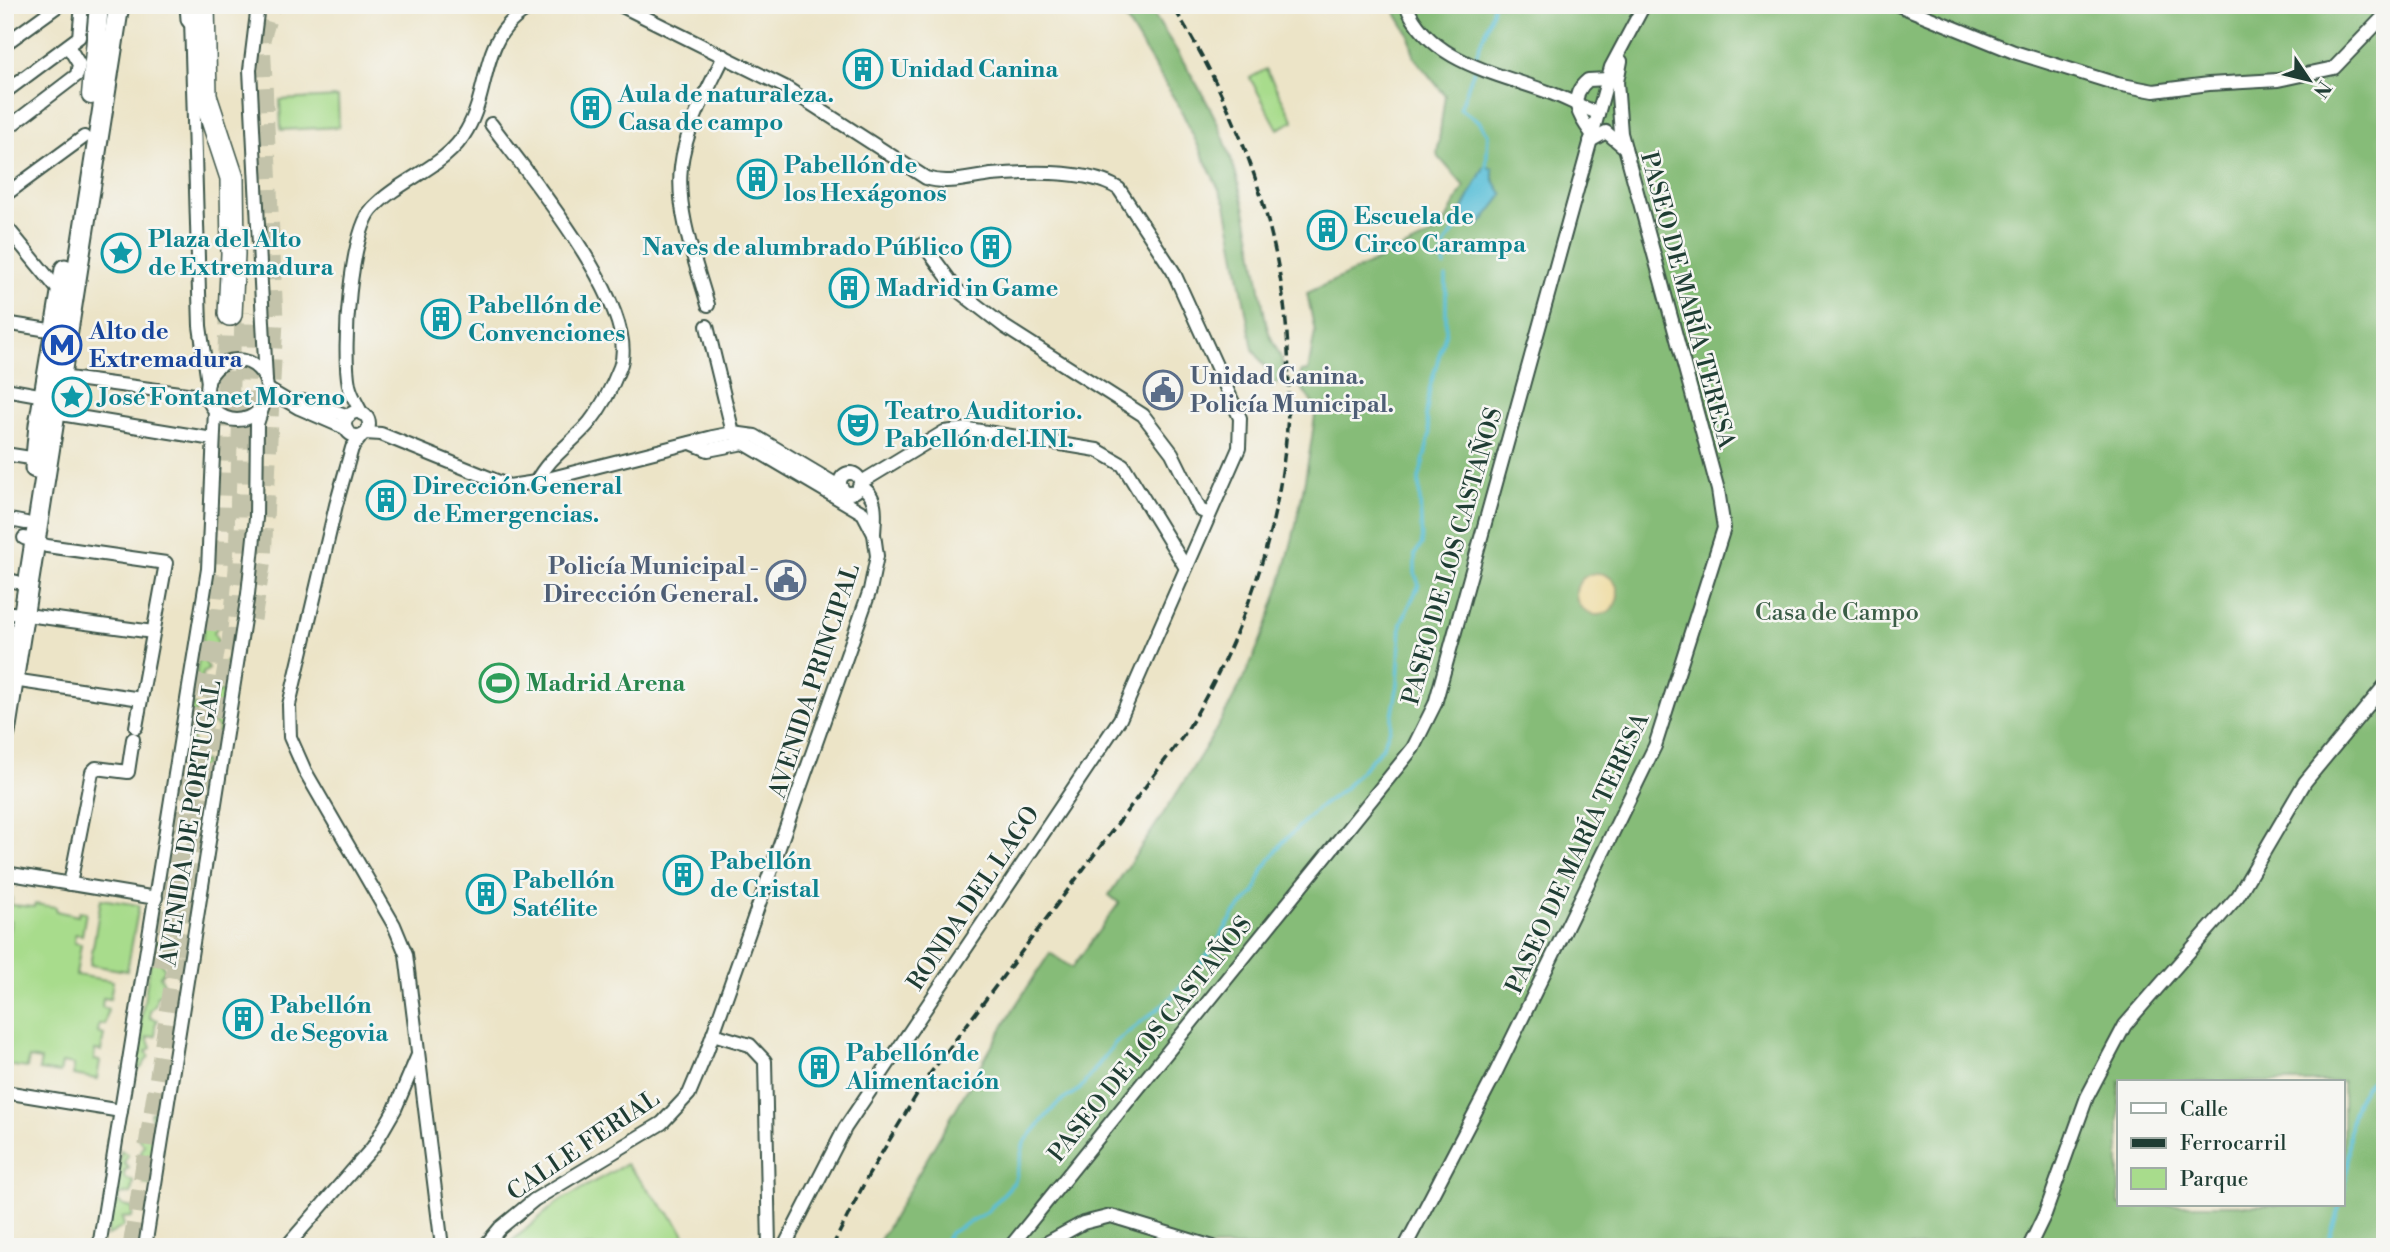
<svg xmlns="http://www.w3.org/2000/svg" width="2390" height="1252" font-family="'Libre Bodoni',serif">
<rect width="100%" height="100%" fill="#f6f6f2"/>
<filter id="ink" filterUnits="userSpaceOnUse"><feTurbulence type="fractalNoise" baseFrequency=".0143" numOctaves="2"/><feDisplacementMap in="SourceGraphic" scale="14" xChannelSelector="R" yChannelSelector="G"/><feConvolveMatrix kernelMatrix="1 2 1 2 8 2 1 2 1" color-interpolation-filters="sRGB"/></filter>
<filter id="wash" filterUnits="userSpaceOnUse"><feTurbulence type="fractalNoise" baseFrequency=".00686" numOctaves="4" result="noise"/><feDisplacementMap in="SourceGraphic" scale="28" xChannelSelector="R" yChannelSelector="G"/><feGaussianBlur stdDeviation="1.57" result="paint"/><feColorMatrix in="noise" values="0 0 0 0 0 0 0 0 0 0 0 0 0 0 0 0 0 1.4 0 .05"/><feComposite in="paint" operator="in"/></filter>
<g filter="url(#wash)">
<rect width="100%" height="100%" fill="#ece4c7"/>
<!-- green -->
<g fill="#a8dc8c" stroke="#648c60" stroke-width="2">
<path d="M1266,69L1294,121L1278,129L1250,78Z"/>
<path d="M338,97L339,127L281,130L280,100Z"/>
<path d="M206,615L212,617L210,621L218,626L214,632L219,644L212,650L213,657L204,659L209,669L203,673L201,683L195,682Z"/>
<path d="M236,647L220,744L215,741L218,728L211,721L217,710L212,705L217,693L226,690L218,679L225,671L221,665L229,660L228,648Z"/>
<path d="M191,703L199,708L192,717L196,725L190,735L195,746L190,749V754L195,759L205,761L202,773L192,775L190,789L178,791Z"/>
<path d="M7,896L12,897L11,905L34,907L35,904L56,907V911L78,916L79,911L86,912L82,935L75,934L74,943L81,944L76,975L113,981L110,999L103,998L102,1007L108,1009L105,1025L99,1024L98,1033L104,1035L101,1051L95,1050L94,1060L100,1061L97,1079L73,1075L74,1065L62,1063L60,1073L39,1070L41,1060L29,1058L27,1068L6,1065L5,934H8L11,921L5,920Z"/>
<path d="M101,899L139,905L127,971L90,965Z"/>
<path d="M154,940L161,943L156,949L163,955L161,961L165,970L160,976L165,986L163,994L157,995L155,1006L150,1010V1018L158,1020L155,1025L156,1036L147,1037L151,1048L146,1051L149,1056L141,1068L133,1070Z"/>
<path d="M163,1105L150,1185L144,1184L145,1174L141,1168L148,1163V1158L140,1155L144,1144L138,1138L144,1132L145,1125L152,1121L150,1113L154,1111V1106Z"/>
<path d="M121,1150L128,1155L124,1163L129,1168L124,1171L125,1178L133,1181L131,1193L119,1195L118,1201L124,1206L133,1208L132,1217L122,1218L124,1226L107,1236Z"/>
<path d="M626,1164L678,1224L691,1247H505L558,1202Z"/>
</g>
<!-- forest -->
<g fill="#86bc78" stroke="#527c56" stroke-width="2" fill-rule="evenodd">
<path d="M1117,5H1148C1171,43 1197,80 1216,120C1245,183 1253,254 1266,322C1270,345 1284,352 1284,375L1272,388L1271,376L1253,349L1226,204L1180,108Z"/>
<path d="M1391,5H2385V1247H876L1014,1008L1050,953L1072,968L1119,903L1109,895C1165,810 1237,712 1270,615C1294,548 1307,479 1316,408L1300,386L1301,372L1308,371L1315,332L1307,293L1432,235L1442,228L1464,186L1437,155L1445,95L1414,57L1409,35ZM2119,1082H2343V1205H2119Z"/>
</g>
<!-- sand -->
<circle fill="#eeda9e" stroke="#868c69" stroke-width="2" cx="1597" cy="594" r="21"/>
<!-- water -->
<path fill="#5abfd8" stroke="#3c7e86" stroke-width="2" d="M1484,167L1493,168V179L1503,195L1479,226L1458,219Z"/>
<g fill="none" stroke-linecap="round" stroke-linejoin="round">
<!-- stream -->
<g stroke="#5abfd8" stroke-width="3.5">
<path d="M1475,62C1478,42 1490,27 1493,5"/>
<path d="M1474,70L1460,109L1479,121L1488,134L1486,172"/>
<path d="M1445,266C1438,243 1451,236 1465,220"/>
<path d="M2343,1195C2351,1166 2345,1134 2355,1106C2360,1090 2375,1077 2385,1065"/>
<path d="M942,1247L950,1233L987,1212L1015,1181L1024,1143L1038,1126L1057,1104L1080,1089L1115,1043L1170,999L1212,950L1235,913L1255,892L1263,869L1284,841L1317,809L1344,789L1382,748L1390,729L1398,684L1401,623L1419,585L1415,573V554L1422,544L1419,479L1430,434L1426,416L1430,387L1446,332V277"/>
<path d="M2326,1247L2340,1205"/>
</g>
</g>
</g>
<g filter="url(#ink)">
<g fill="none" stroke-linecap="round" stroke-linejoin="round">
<!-- highway-tunnel -->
<g stroke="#c3c3aa" stroke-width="23" stroke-dasharray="23 11" stroke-linecap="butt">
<path d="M250,619L260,560L272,320L259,39L269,5"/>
<path d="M197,853L233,643L240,569L246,312"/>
<path d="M180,955L205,838"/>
<path d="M162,967L215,640L222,567L230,320"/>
<path d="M134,1247L182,942"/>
</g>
<defs>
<g id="street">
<path d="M258,5L250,70L266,380"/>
<path d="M620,5L785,87L926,178C947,185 969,178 991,175C1025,172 1089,169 1119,189L1173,271L1240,418L1239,448L1120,719L845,1128L784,1247"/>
<path d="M1406,5C1429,62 1497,73 1548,92C1565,98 1581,107 1598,113"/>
<path d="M1898,5L2014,52L2117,84L2154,91L2209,84L2278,80L2334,68L2385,15"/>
<path d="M191,19L200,326L208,383"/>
<path d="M5,44L59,5"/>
<path d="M5,92L79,37L82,5"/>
<path d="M491,124C526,172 642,309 620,367C613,385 601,408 589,423C571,444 549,457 536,482"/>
<path d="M5,130L77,75L79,64L68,46"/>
<path d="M1592,134C1579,117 1567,97 1588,80L1608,79"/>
<path d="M1590,141L1606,132L1625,148"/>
<path d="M5,195L84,137"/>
<path d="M5,225L64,297"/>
<path d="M923,244L957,290L1005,327L1143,415L1172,453L1200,510L1209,514"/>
<path d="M708,305C696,263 676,212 681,167C685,129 708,90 724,56"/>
<path d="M5,323L55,331"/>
<path d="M707,326L733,433"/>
<circle cx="237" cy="390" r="30"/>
<path d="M61,377L209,397"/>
<path d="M5,389L50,397"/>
<path d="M267,389L299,408L345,428"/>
<path d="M303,401L349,416"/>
<path d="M48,412L213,439"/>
<circle cx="357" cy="424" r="12"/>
<path d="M362,414C357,404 351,395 349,385C342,350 350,232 373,208C401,178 447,167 467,130C493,84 478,30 537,5"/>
<path d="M365,433L381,434L509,486L536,482L713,437L733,433L755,436L842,488"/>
<path d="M362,435L352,448L336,505L289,705L290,737L305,771L394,925L406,954L442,1247"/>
<path d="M5,454L37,459"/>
<circle cx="850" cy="483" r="10"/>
<path d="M860,483L944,432L968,429L1097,450L1123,465L1186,568"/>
<path d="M859,486C879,494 875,516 874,534"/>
<path d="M5,519L26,523"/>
<path d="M24,538L47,546L166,563L136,727"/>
<path d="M5,579L17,582"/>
<path d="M12,613L153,632"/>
<path d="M5,643L8,644"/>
<path d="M13,680L141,699"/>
<path d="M5,873L156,898"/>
<path d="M70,884L92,772L96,768L128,772L133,739"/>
<path d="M713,1034L750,1045L765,1061L769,1247"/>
<path d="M5,1092L121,1111"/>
<path d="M99,1247L208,569L215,410"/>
<path d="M145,1247L248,594L256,518L257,424L263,406"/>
<path d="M286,1247L373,1147L395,1109L418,1055"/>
<path d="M484,1247L500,1228L534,1200L662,1123L689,1094L707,1051L870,590L877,556L874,534L863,513L744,443L708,450L691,443"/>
<path d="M1010,1247L1413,748L1435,704L1611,67L1644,5"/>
<path d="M1039,1247L1083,1223L1111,1216L1213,1247"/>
<path d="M1405,1247L1494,1076L1655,746L1724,528L1718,490L1621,133L1617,82L1621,61"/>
<path d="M2029,1247L2045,1214L2087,1097L2125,1025L2238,896L2305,782L2385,685"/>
</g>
<path id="secondary" d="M91,95L99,5"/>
<g id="primary">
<path d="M190,5L191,19"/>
<path d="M35,468L39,425L65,269"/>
<path d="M5,733L119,5"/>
</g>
<path id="highway" d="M203,5L205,96L232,178L233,254L230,314"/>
</defs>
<!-- street casing -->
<use href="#street" stroke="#3e564a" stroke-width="16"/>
<!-- secondary casing -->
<use href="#secondary" stroke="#3e564a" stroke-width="21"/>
<!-- primary casing -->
<use href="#primary" stroke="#3e564a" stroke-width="23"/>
<!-- highway casing -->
<use href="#highway" stroke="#3e564a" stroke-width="26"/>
<!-- street -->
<use href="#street" stroke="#fff" stroke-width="12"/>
<!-- secondary -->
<use href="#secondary" stroke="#fff" stroke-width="18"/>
<!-- primary -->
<use href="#primary" stroke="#fff" stroke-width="19"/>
<!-- highway -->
<use href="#highway" stroke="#fff" stroke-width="23"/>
<!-- rail -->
<path stroke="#1f3d34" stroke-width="3.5" stroke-dasharray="10 5" stroke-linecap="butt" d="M832,1247L868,1176L926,1079L1184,735C1330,495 1321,240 1172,5"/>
</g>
</g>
<!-- icons -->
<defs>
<symbol id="building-ring" viewBox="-11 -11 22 22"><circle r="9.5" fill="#f6f6f2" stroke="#0f9aa8" stroke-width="1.5"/><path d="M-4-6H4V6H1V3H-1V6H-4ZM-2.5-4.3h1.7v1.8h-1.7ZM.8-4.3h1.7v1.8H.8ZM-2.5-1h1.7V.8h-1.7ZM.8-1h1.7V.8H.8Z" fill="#0f9aa8"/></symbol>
<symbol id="sight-ring" viewBox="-11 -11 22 22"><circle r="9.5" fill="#f6f6f2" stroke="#0f9aa8" stroke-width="1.5"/><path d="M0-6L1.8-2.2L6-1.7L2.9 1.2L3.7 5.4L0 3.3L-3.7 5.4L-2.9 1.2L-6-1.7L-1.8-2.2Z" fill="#0f9aa8"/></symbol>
<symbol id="metro-ring" viewBox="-11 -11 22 22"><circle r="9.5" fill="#f6f6f2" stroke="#1a4fb4" stroke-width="1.5"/><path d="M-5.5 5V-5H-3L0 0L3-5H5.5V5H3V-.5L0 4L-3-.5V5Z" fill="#1a4fb4"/></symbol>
<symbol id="civic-ring" viewBox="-11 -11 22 22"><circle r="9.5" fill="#f6f6f2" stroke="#5c6f8a" stroke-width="1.5"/><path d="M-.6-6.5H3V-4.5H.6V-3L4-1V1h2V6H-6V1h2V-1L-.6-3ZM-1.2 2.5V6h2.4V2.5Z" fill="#5c6f8a"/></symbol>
<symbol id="theatre-ring" viewBox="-11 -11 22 22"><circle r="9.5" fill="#f6f6f2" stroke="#0f9aa8" stroke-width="1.5"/><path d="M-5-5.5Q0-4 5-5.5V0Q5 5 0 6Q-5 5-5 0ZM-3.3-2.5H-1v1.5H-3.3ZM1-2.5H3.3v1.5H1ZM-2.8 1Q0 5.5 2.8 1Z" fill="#0f9aa8"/></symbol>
<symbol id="stadium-ring" viewBox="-11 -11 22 22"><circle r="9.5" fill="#f6f6f2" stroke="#2e9e5b" stroke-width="1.5"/><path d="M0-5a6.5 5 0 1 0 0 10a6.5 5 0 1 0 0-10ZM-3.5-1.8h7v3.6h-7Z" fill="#2e9e5b"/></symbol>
</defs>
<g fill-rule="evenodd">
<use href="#building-ring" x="841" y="47" width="44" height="44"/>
<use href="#building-ring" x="569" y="86" width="44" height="44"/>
<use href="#building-ring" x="735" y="157" width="44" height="44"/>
<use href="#building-ring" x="1305" y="208" width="44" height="44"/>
<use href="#building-ring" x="969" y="225" width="44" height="44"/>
<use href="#sight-ring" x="99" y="231" width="44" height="44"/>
<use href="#building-ring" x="827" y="266" width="44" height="44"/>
<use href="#building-ring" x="419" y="297" width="44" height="44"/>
<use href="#metro-ring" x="40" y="323" width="44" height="44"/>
<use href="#civic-ring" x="1141" y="368" width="44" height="44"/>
<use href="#sight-ring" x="50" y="375" width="44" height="44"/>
<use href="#theatre-ring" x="836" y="403" width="44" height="44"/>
<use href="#building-ring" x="364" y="478" width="44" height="44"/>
<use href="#civic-ring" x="764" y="558" width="44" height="44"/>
<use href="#stadium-ring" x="477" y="661" width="44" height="44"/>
<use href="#building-ring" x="661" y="853" width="44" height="44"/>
<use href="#building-ring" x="464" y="872" width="44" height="44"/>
<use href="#building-ring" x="221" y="997" width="44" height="44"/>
<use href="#building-ring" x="797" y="1045" width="44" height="44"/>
</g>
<g text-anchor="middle" stroke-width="5" stroke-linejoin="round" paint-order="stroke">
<!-- culture labels -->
<g font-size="24" font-weight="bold" fill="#0d838f" stroke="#f6f6f2" text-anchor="start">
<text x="890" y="77">Unidad Canina</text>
<text x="618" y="102">Aula de naturaleza.<tspan x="618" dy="28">Casa de campo</tspan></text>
<text x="784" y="173">Pabellón de<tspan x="784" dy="28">los Hexágonos</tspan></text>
<text x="1354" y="224">Escuela de<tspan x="1354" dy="28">Circo Carampa</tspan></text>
<text x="148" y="247">Plaza del Alto<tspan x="148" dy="28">de Extremadura</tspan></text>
<text x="964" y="255" text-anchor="end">Naves de alumbrado Público</text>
<text x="876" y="296">Madrid in Game</text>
<text x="468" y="313">Pabellón de<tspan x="468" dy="28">Convenciones</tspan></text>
<text x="99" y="405">José Fontanet Moreno</text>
<text x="885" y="419">Teatro Auditorio.<tspan x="885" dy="28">Pabellón del INI.</tspan></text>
<text x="413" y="494">Dirección General<tspan x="413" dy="28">de Emergencias.</tspan></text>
<text x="710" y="869">Pabellón<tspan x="710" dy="28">de Cristal</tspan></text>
<text x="513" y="888">Pabellón<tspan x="513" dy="28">Satélite</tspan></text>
<text x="270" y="1013">Pabellón<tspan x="270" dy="28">de Segovia</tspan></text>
<text x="846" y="1061">Pabellón de<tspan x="846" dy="28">Alimentación</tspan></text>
</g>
<!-- street labels -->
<g font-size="24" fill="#1f3d34" stroke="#f6f6f2">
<text transform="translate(1688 300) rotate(75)" y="8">PASEO DE MARÍA TERESA</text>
<text transform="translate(1452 556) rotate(-74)" y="8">PASEO DE LOS CASTAÑOS</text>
<text transform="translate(814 681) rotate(-72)" y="8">AVENIDA PRINCIPAL</text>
<text transform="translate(190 823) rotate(-81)" y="8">AVENIDA DE PORTUGAL</text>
<text transform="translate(1577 853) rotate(-65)" y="8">PASEO DE MARÍA TERESA</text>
<text transform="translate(973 898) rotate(-56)" y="8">RONDA DEL LAGO</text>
<text transform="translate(1150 1039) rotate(-51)" y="8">PASEO DE LOS CASTAÑOS</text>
<text transform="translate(583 1145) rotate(-34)" y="8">CALLE FERIAL</text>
</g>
<!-- transit labels -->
<g font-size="24" font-weight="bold" fill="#164399" stroke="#f6f6f2" text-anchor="start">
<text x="89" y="339">Alto de<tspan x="89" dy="28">Extremadura</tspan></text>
</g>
<!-- service labels -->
<g font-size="24" font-weight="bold" fill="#4e5e75" stroke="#f6f6f2" text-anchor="start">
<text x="1190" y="384">Unidad Canina.<tspan x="1190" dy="28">Policía Municipal.</tspan></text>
<text x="759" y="574" text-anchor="end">Policía Municipal -<tspan x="759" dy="28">Dirección General.</tspan></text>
</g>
<!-- park labels -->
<g font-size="24" fill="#3a5d46" stroke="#f6f6f2">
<text x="1837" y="620">Casa de Campo</text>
</g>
<!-- leisure labels -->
<g font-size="24" font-weight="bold" fill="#27864d" stroke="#f6f6f2" text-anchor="start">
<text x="526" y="691">Madrid Arena</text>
</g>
</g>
<!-- margin -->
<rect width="2390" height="1252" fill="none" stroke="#f6f6f2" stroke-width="28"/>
<!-- legend -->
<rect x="2117" y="1080" width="228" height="126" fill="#f6f6f2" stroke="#a0aca6" stroke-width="2"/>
<rect x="2131" y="1103" width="35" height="10" fill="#ffffff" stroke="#a0aca6" stroke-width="2"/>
<text x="2180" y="1116" font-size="21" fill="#1f3d34">Calle</text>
<rect x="2131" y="1138" width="35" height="10" fill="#1f3d34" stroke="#a0aca6" stroke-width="2"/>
<text x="2180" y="1150" font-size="21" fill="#1f3d34">Ferrocarril</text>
<rect x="2131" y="1168" width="35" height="21" fill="#a8dc8c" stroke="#a0aca6" stroke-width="2"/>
<text x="2180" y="1186" font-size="21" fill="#1f3d34">Parque</text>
<!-- north arrow -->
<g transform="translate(2309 80) rotate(125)" stroke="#f6f6f2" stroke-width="5" paint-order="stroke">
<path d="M0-5L12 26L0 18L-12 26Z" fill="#1f3d34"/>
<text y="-10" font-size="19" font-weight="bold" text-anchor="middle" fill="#1f3d34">N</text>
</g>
</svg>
